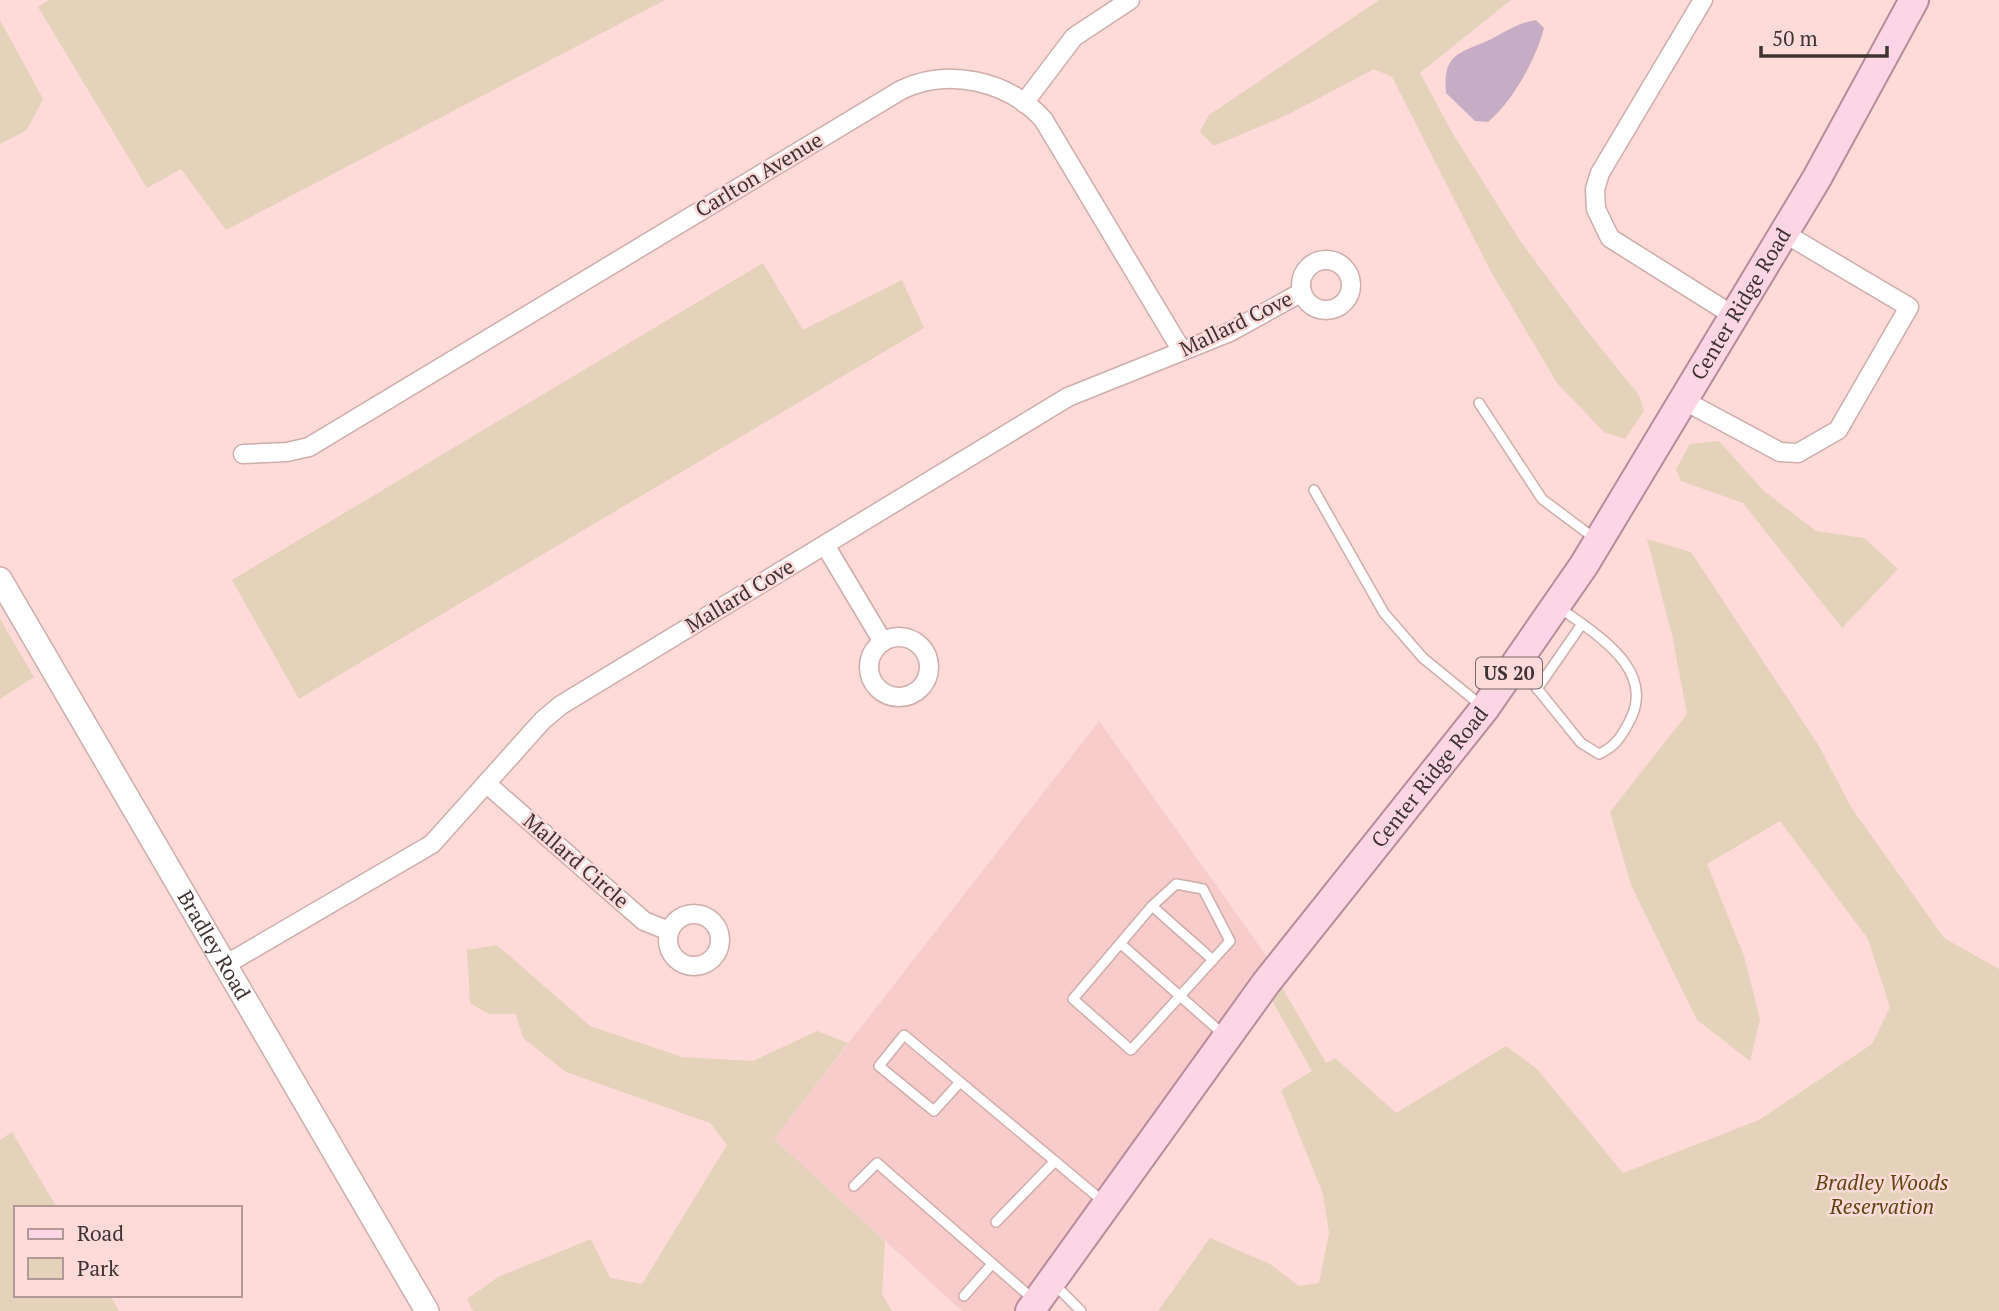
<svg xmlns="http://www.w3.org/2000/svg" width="1999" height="1311" font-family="'PT Serif',serif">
<rect width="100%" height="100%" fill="#fedbd9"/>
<!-- built -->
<path fill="#f7cccb" d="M1099,721L1270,961L1018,1311H962L774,1139Z"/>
<!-- green -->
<g fill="#e4d2ba">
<path d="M49,0H665L226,230L181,169L147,188L38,7Z"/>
<path d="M1379,0H1511L1420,73L1453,134L1521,242L1587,331L1639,395L1644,411L1625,439L1604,432L1557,383L1490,270L1392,77L1374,69L1287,115L1214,146L1200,132L1209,115Z"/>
<path d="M0,20L43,99L27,130L0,144Z"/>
<path d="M763,263L803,330L902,280L924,328L299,699L232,580Z"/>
<path d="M1719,441L1764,491L1816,531L1864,538L1898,569L1842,628L1743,503L1681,481L1676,469L1690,444Z"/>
<path d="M1647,539L1691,552L1819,746L1851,807L1944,938L1999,969V1311H1158L1210,1238L1270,1264L1299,1286L1319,1283L1329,1233L1323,1194L1281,1090L1312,1071L1266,990L1276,977L1326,1063L1335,1058L1396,1113L1506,1046L1537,1069L1623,1173L1759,1120L1872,1044L1890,1007L1868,939L1780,821L1707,864L1744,956L1760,1019L1750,1061L1697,1020L1631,885L1610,812L1687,714L1673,639Z"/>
<path d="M0,619L34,677L0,699Z"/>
<path d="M497,945L590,1026L682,1057L753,1061L817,1031L848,1043L774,1139L885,1241L882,1294L892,1311H473L467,1299L498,1277L591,1239L610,1278L642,1284L727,1145L710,1123L566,1072L523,1038L516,1014H489L470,1003L467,950Z"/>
<path d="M12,1132L57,1208H16V1295H110L119,1311H0V1140Z"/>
</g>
<!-- water -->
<path fill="#c6acc5" d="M1536,20L1544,28C1536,59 1513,101 1488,122L1475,121L1446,93C1443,57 1455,54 1485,42C1503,34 1516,23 1536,20Z"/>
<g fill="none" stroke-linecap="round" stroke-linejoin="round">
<defs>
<g id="service">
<path d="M1479,403L1542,499L1594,538"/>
<path d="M1314,490L1384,613L1423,658L1483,707"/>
<path d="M1519,666L1581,743L1599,754C1614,747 1620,739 1628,724C1659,671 1598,636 1560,608"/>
<path d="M1537,689L1582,624"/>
<path d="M1176,884L1203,889L1230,941L1131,1050L1073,999L1152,906Z"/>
<path d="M1152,906L1213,960"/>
<path d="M1121,944L1223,1034"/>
<path d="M960,1082L934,1111L879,1066L904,1035L1105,1203"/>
<path d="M854,1186L877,1163L1033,1299"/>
<path d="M996,1222L1055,1161"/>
<path d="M1055,1285L1081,1311"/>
<path d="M964,1296L992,1264"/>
</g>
<g id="minor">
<path d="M1703,0L1600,173L1595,189L1596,209L1610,238L1734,316"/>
<path d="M1024,103L1074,37L1130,0"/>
<circle cx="1326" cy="285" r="25"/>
<path d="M1683,400L1780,452L1798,453L1838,430L1909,307L1784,233"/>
<path d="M243,454L287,452L309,447L901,90C948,67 1008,81 1043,119L1182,351"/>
<path d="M825,545L883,642"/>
<circle cx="899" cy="667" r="30"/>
<path d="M487,784L644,921L669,931"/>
<circle cx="694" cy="940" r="26"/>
<path d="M225,965L432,844L543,720L561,705L1068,397L1230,332L1302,292"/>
</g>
<g id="tertiary">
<path id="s1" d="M0,579L427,1311"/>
</g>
<g id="primary">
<path id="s2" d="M1030,1311L1266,983L1485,708L1584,565L1817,178L1914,0"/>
</g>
</defs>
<!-- service casing -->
<use href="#service" stroke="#ceadab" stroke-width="12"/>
<!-- minor casing -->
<use href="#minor" stroke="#ceadab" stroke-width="21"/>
<!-- tertiary casing -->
<use href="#tertiary" stroke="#ceadab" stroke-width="26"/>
<!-- primary casing -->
<use href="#primary" stroke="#b98b9b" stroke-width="32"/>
<!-- service -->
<use href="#service" stroke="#fff" stroke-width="9"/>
<!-- minor -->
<use href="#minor" stroke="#fff" stroke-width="18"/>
<!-- tertiary -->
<use href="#tertiary" stroke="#fff" stroke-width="23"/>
<!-- primary -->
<use href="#primary" stroke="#fcd6e5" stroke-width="28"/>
</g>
<g text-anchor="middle" stroke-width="5" stroke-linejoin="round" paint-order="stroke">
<!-- shield labels -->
<rect fill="#fedbd9" stroke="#796564" stroke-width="2" x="1476" y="657.5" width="66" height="31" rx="5"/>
<g font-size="19" font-weight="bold" fill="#403332">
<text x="1509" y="680">US 20</text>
</g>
<!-- street labels -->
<g font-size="21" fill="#403332" stroke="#fedbd9">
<text transform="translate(759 175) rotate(-31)" y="7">Carlton Avenue</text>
<text dy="7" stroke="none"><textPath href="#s2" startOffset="1234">Center Ridge Road</textPath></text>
<text transform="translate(1236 324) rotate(-26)" y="7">Mallard Cove</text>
<text transform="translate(740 596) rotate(-31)" y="7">Mallard Cove</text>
<text dy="7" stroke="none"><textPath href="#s2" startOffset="667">Center Ridge Road</textPath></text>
<text transform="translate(576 861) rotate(41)" y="7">Mallard Circle</text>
<text dy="7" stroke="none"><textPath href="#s1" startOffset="424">Bradley Road</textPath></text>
</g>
<!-- park labels -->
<g font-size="21" font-style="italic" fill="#634514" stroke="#fedbd9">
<text x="1882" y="1190">Bradley Woods<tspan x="1882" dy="24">Reservation</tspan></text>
</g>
</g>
<!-- legend -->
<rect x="14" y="1206" width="228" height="91" fill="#fedbd9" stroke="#b29896" stroke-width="2"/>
<rect x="28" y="1229" width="35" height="10" fill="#fcd6e5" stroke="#b29896" stroke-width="2"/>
<text x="77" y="1241" font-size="21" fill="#403332">Road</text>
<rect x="28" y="1258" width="35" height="21" fill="#e4d2ba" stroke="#b29896" stroke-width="2"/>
<text x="77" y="1276" font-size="21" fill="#403332">Park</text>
<!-- scale -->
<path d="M1761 46v10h126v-10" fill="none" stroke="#403332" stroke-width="3.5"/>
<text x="1772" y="46" font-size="21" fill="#403332" stroke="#fedbd9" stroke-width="5" paint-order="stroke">50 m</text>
</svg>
